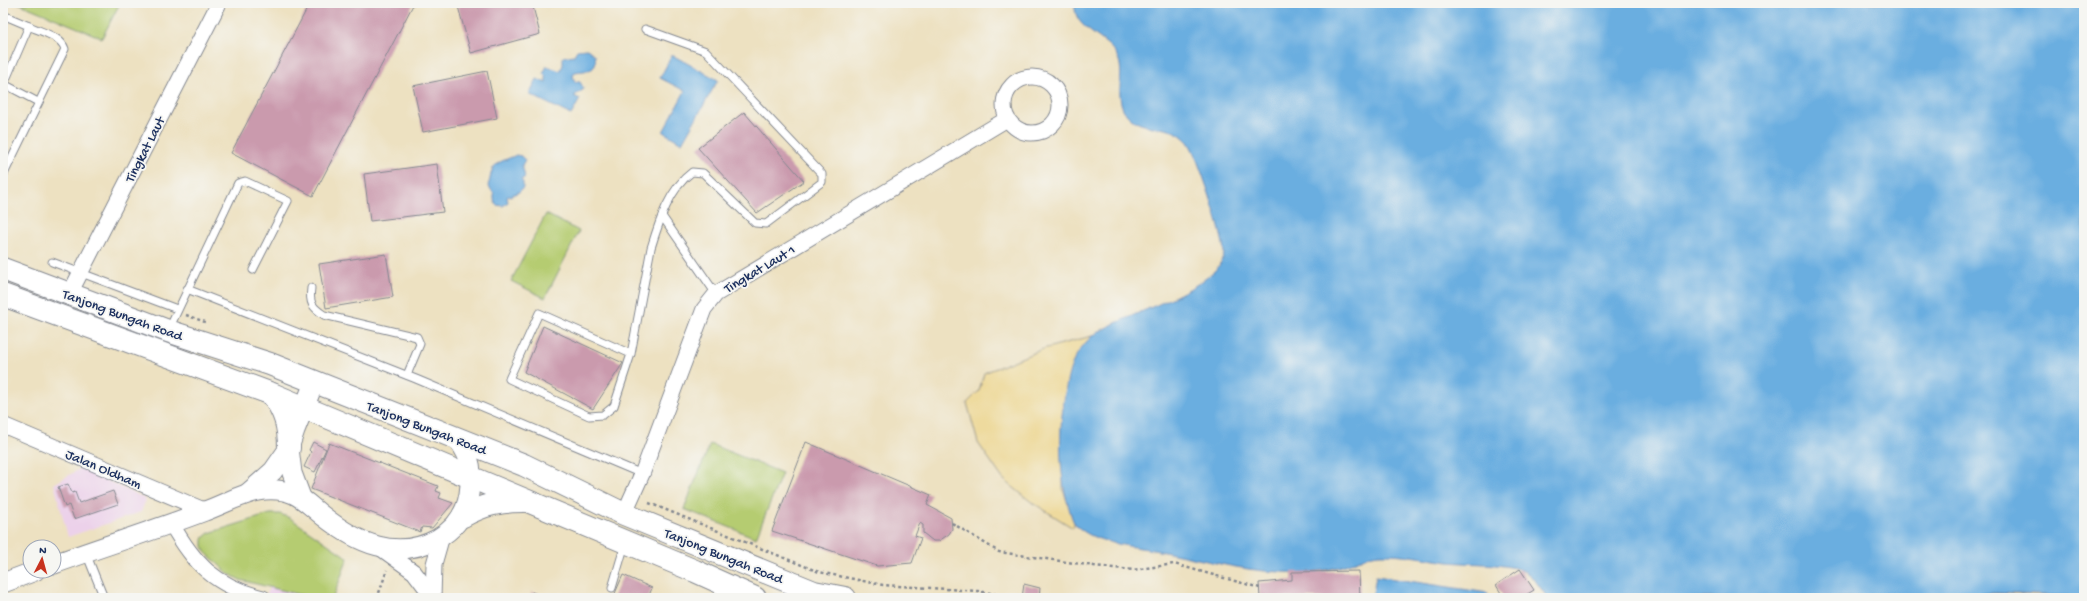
<svg xmlns="http://www.w3.org/2000/svg" width="2087" height="601" font-family="'Gochi Hand',sans-serif">
<rect width="100%" height="100%" fill="#f6f6f2"/>
<filter id="ink" filterUnits="userSpaceOnUse"><feTurbulence type="fractalNoise" baseFrequency=".025" numOctaves="2"/><feDisplacementMap in="SourceGraphic" scale="8" xChannelSelector="R" yChannelSelector="G"/><feConvolveMatrix kernelMatrix="1 2 1 2 8 2 1 2 1" color-interpolation-filters="sRGB"/></filter>
<filter id="wash" filterUnits="userSpaceOnUse"><feTurbulence type="fractalNoise" baseFrequency=".012" numOctaves="4" result="noise"/><feDisplacementMap in="SourceGraphic" scale="16" xChannelSelector="R" yChannelSelector="G"/><feGaussianBlur stdDeviation="0.9" result="paint"/><feColorMatrix in="noise" values="0 0 0 0 0 0 0 0 0 0 0 0 0 0 0 0 0 1.4 0 .05"/><feComposite in="paint" operator="in"/></filter>
<g filter="url(#wash)">
<rect width="100%" height="100%" fill="#ede1c1"/>
<!-- built -->
<g fill="#ecd1ea">
<path d="M81,468L146,499L141,512L68,537L54,484Z"/>
<path d="M269,587L314,598H266Z"/>
</g>
<!-- green -->
<g fill="#b5cc71" stroke="#687e68">
<path d="M18,3H120L102,38Z"/>
<path d="M546,214L579,231L545,298L511,281Z"/>
<path d="M710,444L782,473L756,538L684,509Z"/>
<path d="M270,514H280L290,518L348,558L333,598H314L240,580L229,574L205,552L203,546V538L209,533Z"/>
</g>
<!-- sand -->
<g fill="#eeda9e" stroke="#84847e">
<path d="M1092,336L1081,349L1065,394L1061,429L1063,489L1074,523L1073,528L1030,501L1003,479L978,443L967,403L979,391L984,373L1043,349Z"/>
<path d="M1997,593L2084,598H1835Z"/>
</g>
<!-- water -->
<g fill="#6aaee0" stroke="#426e9f">
<path d="M1075,3H2084V597L1997,593L1835,598H1548C1541,590 1535,577 1525,572C1511,563 1467,564 1449,562C1426,559 1403,553 1379,554C1367,555 1357,561 1345,565C1325,572 1302,573 1281,572C1238,571 1196,557 1153,550C1130,546 1093,543 1076,525C1072,521 1071,514 1069,508C1060,478 1059,446 1062,415C1065,397 1066,374 1075,358C1079,350 1087,340 1094,335C1121,315 1222,288 1224,253C1225,239 1197,152 1188,142C1185,139 1182,136 1179,134C1164,125 1142,130 1129,117C1111,100 1127,73 1117,56C1106,35 1072,30 1075,3Z"/>
<path d="M587,49L595,55C598,73 587,70 575,72L573,76L575,82H580L584,89L574,96L580,99L571,115L529,94L537,79L546,83V77L543,74L547,66L560,71L563,65V57L574,55L577,50Z"/>
<path d="M672,55L718,80L682,143L663,132L685,91L660,78Z"/>
<path d="M516,155L521,156L525,160L522,165L525,177L521,180L523,182V188L519,192L507,197L508,202L503,206L496,205L494,199V194L488,185C491,179 490,172 494,167C498,161 509,159 516,155Z"/>
<path d="M1376,576L1488,593L1487,598H1372Z"/>
</g>
<g id="blocks">
<!-- building -->
<g fill="#ca9aad">
<path d="M310,3H414L313,196L231,153Z"/>
<path d="M457,3H532L540,34L471,53Z"/>
<path d="M487,71L497,118L423,132L413,86Z"/>
<path d="M744,112L804,181L757,213L698,148Z"/>
<path d="M437,164L443,212L370,221L364,174Z"/>
<path d="M386,254L393,297L326,308L319,264Z"/>
<path d="M543,326L623,363L593,409L524,372Z"/>
<path d="M313,442L326,449L315,472L304,467L311,452L309,450Z"/>
<path d="M806,442L931,495L927,505L951,518L952,529L949,534L939,541H933L923,533V525L920,523L915,536L921,538L912,563L877,566L772,531Z"/>
<path d="M329,443L438,486L436,491L441,493L439,498L453,503L432,528L422,527L420,532L311,489Z"/>
<path d="M68,484L72,493L75,492L79,503L113,491L118,504L74,519L69,505L65,507L58,487Z"/>
<path d="M1520,569L1534,590L1521,598H1504L1496,585Z"/>
<path d="M1359,571L1360,598H1260L1259,583L1292,580V572Z"/>
<path d="M623,575L652,588L648,598H613Z"/>
<path d="M1024,584L1040,588L1039,598H1022Z"/>
<path d="M532,592L548,598H530Z"/>
</g>
</g>
</g>
<g filter="url(#ink)">
<use href="#blocks" fill-opacity="0" stroke="#848890" stroke-width="1"/>
<g fill="none" stroke-linecap="round" stroke-linejoin="round">
<defs>
<g id="service">
<path d="M3,15L29,26L4,84L38,102"/>
<path d="M3,176L65,49C61,36 41,32 29,26"/>
<path d="M662,216L716,294"/>
<path d="M52,262L177,309"/>
<path d="M311,288C309,303 312,307 324,315L417,337L420,344L407,375"/>
<path d="M187,289L416,379L642,474"/>
<path d="M169,329L238,183L245,181L288,201L253,270"/>
<path d="M631,354L539,313L509,379L589,416L603,415L614,406L631,354L651,248C659,222 669,189 692,172L703,173L755,223L766,224L822,182V174L706,51L645,29"/>
<path d="M86,553L104,598"/>
<path d="M612,588L625,544"/>
</g>
<g id="minor">
<circle cx="1032" cy="105" r="28"/>
<path d="M69,295L219,3"/>
<path d="M3,425L206,511"/>
<path d="M624,514L642,474L704,309L716,294L1007,119"/>
<path d="M171,523C194,564 215,586 263,598"/>
<path d="M379,547L414,572L433,597"/>
<path d="M433,598L434,564L442,536"/>
</g>
<g id="tertiary">
<path d="M289,448L292,473L301,497"/>
<path d="M248,493L273,471L289,448L295,430L314,383"/>
<path d="M54,564C104,546 155,530 205,511C225,504 244,492 265,490C295,488 303,500 323,516C357,543 396,561 437,539C455,529 466,513 469,494C472,469 473,461 458,440"/>
<path d="M3,583L35,571"/>
</g>
<g id="primary">
<path d="M3,269L168,331L270,364L524,465L624,514L814,592L845,598"/>
<path d="M3,295L272,394L695,571L755,598"/>
<path d="M272,394C285,412 289,427 289,448"/>
<path d="M463,516C483,505 500,501 523,501"/>
</g>
</defs>
<!-- service casing -->
<use href="#service" stroke="#848890" stroke-width="9"/>
<!-- minor casing -->
<use href="#minor" stroke="#848890" stroke-width="17"/>
<!-- tertiary casing -->
<use href="#tertiary" stroke="#848890" stroke-width="21"/>
<!-- primary casing -->
<use href="#primary" stroke="#848890" stroke-width="24"/>
<!-- path -->
<g stroke="#848890" stroke-width="2.5" stroke-dasharray="3 3" stroke-linecap="butt">
<path d="M186,315L205,322"/>
<path d="M649,503L819,572L883,585L978,591L1017,598"/>
<path d="M952,523L999,552L1094,566L1133,570L1174,564L1260,588"/>
<path d="M379,593L387,570"/>
</g>
<!-- service -->
<use href="#service" stroke="#fff" stroke-width="7"/>
<!-- minor -->
<use href="#minor" stroke="#fff" stroke-width="15"/>
<!-- tertiary -->
<use href="#tertiary" stroke="#fff" stroke-width="19"/>
<!-- primary -->
<use href="#primary" stroke="#fff" stroke-width="22"/>
</g>
</g>
<g text-anchor="middle" stroke-width="3.5" stroke-linejoin="round" paint-order="stroke">
<!-- street labels -->
<g font-size="14" fill="#1b2f5e" stroke="#f6f6f2">
<text transform="translate(144 149) rotate(-63)" y="5">Tingkat Laut</text>
<text transform="translate(759 268) rotate(-31)" y="5">Tingkat Laut 1</text>
<text transform="translate(123 314) rotate(20)" y="5">Tanjong Bungah Road</text>
<text transform="translate(427 427) rotate(21)" y="5">Tanjong Bungah Road</text>
<text transform="translate(104 468) rotate(23)" y="5">Jalan Oldham</text>
<text transform="translate(724 555) rotate(22)" y="5">Tanjong Bungah Road</text>
</g>
</g>
<!-- margin -->
<rect width="2087" height="601" fill="none" stroke="#f6f6f2" stroke-width="16"/>
<!-- north arrow -->
<g transform="translate(42 559) rotate(6)"><circle r="19" fill="#f6f6f2" stroke="#9ea6b7"/>
<path d="M0-3L7 15L0 10L-7 15Z" fill="#c8321e"/>
<text y="-6" font-size="11" font-weight="bold" text-anchor="middle" fill="#1b2f5e">N</text>
</g>
</svg>
